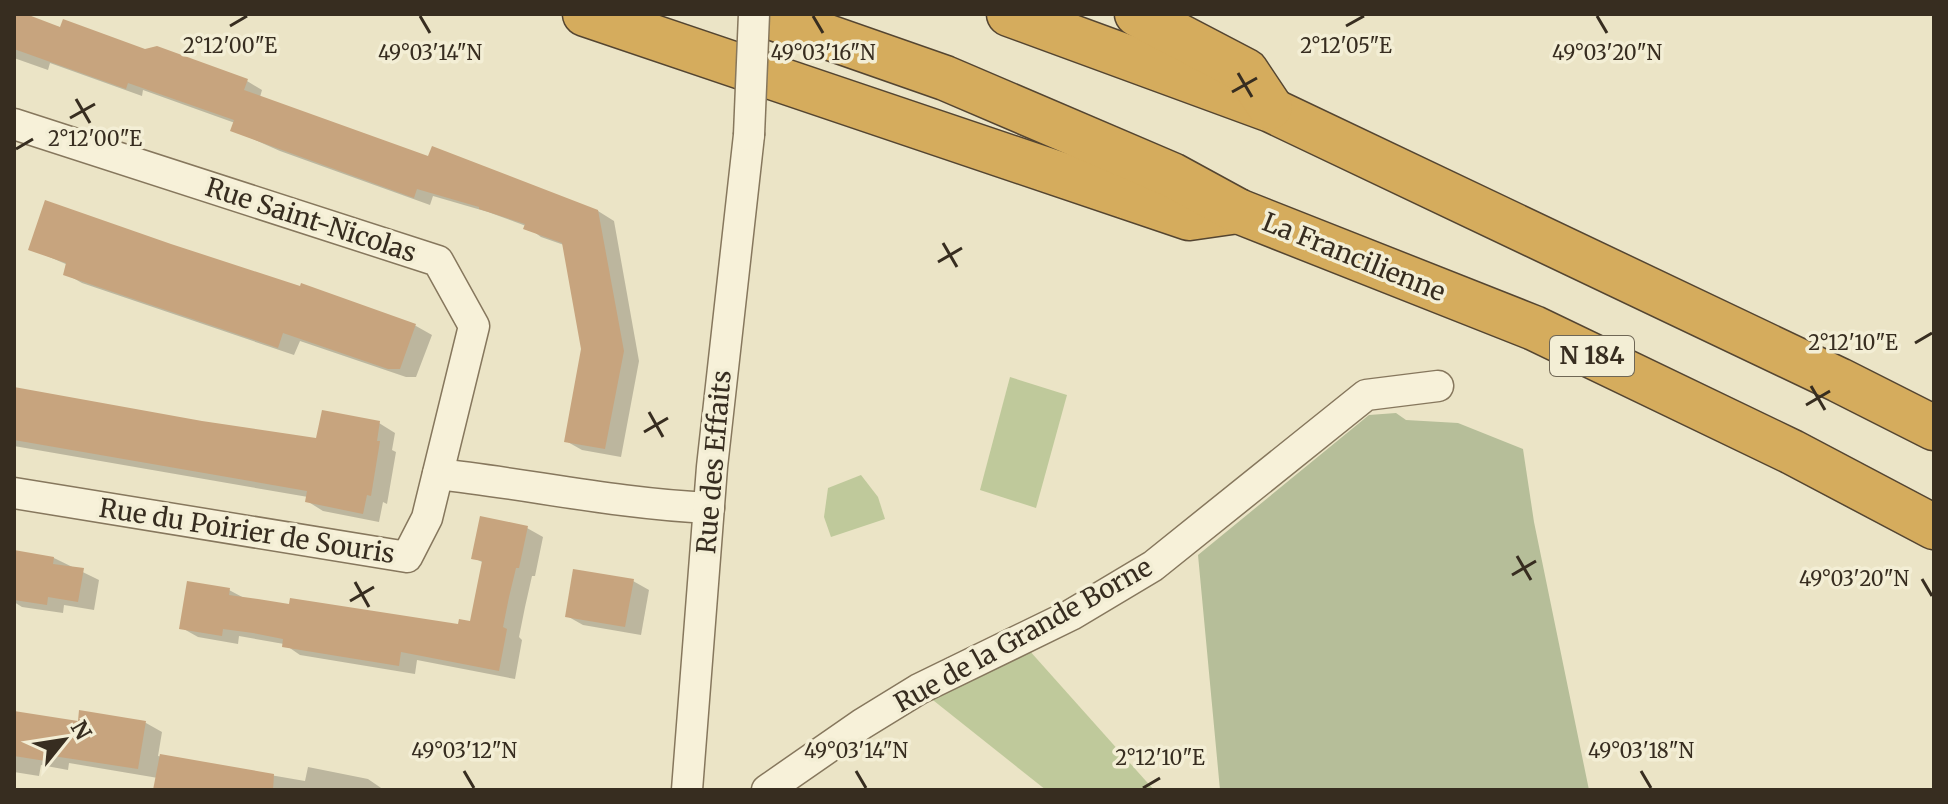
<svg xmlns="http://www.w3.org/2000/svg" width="1948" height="804" font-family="Merriweather,serif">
<rect width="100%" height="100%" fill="#ebe4c6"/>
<!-- green -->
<g fill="#bfc99b">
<path d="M1010,377L1067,395L1036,508L980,490Z"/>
<path d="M861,475L878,497L885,519L831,537L824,517L828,488Z"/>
<path d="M1020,640L1154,790H1046L919,689Z"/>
</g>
<!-- cemetery -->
<path fill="#b6be99" d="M1396,413L1406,420L1458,423L1523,449L1534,522L1589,790H1220L1198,555L1369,415Z"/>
<!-- shadow -->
<g fill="#0003">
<path d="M14,14L247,81L262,90L260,97L429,159L598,211L614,221L639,361L621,457L582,450L566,441L583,349L564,245L541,237L526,226L488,212L433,196L430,205L280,151L233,130L235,123L143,90L142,96L50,63L48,70L14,58Z"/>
<path d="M31,249L301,288L302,285L416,326L432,335L416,377H406L300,341L294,355L82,283L66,274L68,265Z"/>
<path d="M14,389L202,423L318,440L379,423L395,433L392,450L396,452L387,504L383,502L379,522L323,511L307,501L308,497L14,446Z"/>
<path d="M527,528L543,537L535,576H532L525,607L519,637L522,640L515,679L417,660L415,674L300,655L284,644L239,636L238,644L198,637L182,628L229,590L246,599L460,627L472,623L484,563L474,558Z"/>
<path d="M14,552L54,558L99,580L94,610L64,605L63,613L22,607L14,602Z"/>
<path d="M633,581L649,590L641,635L583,625L567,616Z"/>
<path d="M81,712L146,723L162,732L158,756L305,781L308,767L368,779L384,790H157L158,778L69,763L68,770L41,765L39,776L14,772V713L79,723Z"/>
</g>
<!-- building -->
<g fill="#c7a47e">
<path d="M14,14H26L60,27L63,19L145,49L157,46L248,79L244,90L428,156L432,146L598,210L624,351L605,449L564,442L581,349L562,243L523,229L525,224L479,209V207L417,189L414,198L230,131L234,120L128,83L126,89L14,49Z"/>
<path d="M45,200L171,244L300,286L301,283L416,324L400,369H388L283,333L278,348L63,275L66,263L28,250Z"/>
<path d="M14,387L202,421L316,438L322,410L380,421L377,441H380L371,496L367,495L363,514L305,502L307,491L14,440Z"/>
<path d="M480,516L528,526L519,568H516L509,597L503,627L507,629L499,671L401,652L399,666L282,647L283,639L253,633L223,629L222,636L179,629L187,581L230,588L229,595L258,599L289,604L290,598L458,624L459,619L470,621L482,561L471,559Z"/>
<path d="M14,550L54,557L53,564L84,568L78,602L48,597L47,605L14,600Z"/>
<path d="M573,569L634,579L625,627L565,617Z"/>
<path d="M79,710L146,721L138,769L53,756L52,762L14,756V711L78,721Z"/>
<path d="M160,754L274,774L273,790H153Z"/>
</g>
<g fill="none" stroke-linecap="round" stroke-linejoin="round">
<defs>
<g id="street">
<path d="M14,124L438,261L474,326L427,518L407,557L14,493"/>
<path d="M438,474C528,484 618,504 709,508"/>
<path d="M687,790L712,467L749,135"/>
<path d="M767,790L862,724L919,689L1071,615L1153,566L1366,395L1438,386"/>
</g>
<g id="highway">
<path d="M585,14L1189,218L1238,211"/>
<path d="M762,14L945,78L1172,175L1238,211L1534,328L1792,452L1934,527"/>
<path d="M1009,14L1271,110L1839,380L1934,428"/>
<path d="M1137,14L1246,71L1270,107"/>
</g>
</defs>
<!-- street casing -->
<use href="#street" stroke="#86775d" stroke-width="33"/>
<!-- highway casing -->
<use href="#highway" stroke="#544531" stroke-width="47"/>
<!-- street -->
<use href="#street" stroke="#f7f1d9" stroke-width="30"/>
<!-- highway -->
<use href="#highway" stroke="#d5ac5d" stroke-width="44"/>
<defs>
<path id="street-bridge" d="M749,135L754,14"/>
</defs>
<!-- street-bridge casing -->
<use href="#street-bridge" stroke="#86775d" stroke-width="33" stroke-linecap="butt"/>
<!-- street-bridge -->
<use href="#street-bridge" stroke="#f7f1d9" stroke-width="30"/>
</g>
<!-- ticks -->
<path fill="none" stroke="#372d20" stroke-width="3" d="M420,16L430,33M813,16L823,33M1597,16L1607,33M230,26L247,16M1346,26L1364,16M1238,73L1252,97M1232,92L1257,78M76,99L90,123M70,118L95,104M16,149L33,139M943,243L957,267M938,262L962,248M1915,343L1932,333M1811,386L1825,410M1806,405L1830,391M649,412L663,437M644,432L668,418M1517,556L1531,580M1512,575L1536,561M1922,579L1932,596M355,582L369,607M350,601L374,587M464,771L474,788M856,771L866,788M1641,771L1651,788M1143,788L1160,778"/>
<g text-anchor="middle" stroke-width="7" stroke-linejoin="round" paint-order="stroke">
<!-- shield labels -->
<rect fill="#f3eed5" stroke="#6f6756" stroke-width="2" x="1550" y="336" width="84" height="40" rx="6"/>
<g font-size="24" font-weight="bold" fill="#372d20">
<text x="1592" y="364">N 184</text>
</g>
<!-- street labels -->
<g font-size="26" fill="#372d20" stroke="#f3eed5">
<text transform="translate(311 220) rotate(18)" y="9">Rue Saint-Nicolas</text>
<text transform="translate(1354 257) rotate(22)" y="9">La Francilienne</text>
<text transform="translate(714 462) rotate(-85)" y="9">Rue des Effaits</text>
<text transform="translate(247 531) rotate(9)" y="9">Rue du Poirier de Souris</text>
<text transform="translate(1023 635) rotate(-29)" y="9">Rue de la Grande Borne</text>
</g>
</g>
<g font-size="20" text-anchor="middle" fill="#372d20" stroke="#f3eed5" stroke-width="7" stroke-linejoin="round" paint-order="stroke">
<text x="230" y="53">2°12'00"E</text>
<text x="1346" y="53">2°12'05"E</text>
<text x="430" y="60">49°03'14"N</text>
<text x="823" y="60">49°03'16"N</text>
<text x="1607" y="60">49°03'20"N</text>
<text x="95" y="146">2°12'00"E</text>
<text x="1853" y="350">2°12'10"E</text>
<text x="1854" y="586">49°03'20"N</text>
<text x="464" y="758">49°03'12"N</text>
<text x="856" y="758">49°03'14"N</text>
<text x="1641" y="758">49°03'18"N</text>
<text x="1160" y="765">2°12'10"E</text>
</g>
<!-- border -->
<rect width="1948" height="804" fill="none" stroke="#372d20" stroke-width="32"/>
<!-- north arrow -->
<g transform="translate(64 740) rotate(60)" stroke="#f3eed5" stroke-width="6" paint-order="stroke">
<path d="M0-6L14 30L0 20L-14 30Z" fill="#372d20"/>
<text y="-12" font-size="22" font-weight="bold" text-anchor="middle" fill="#372d20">N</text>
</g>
</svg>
